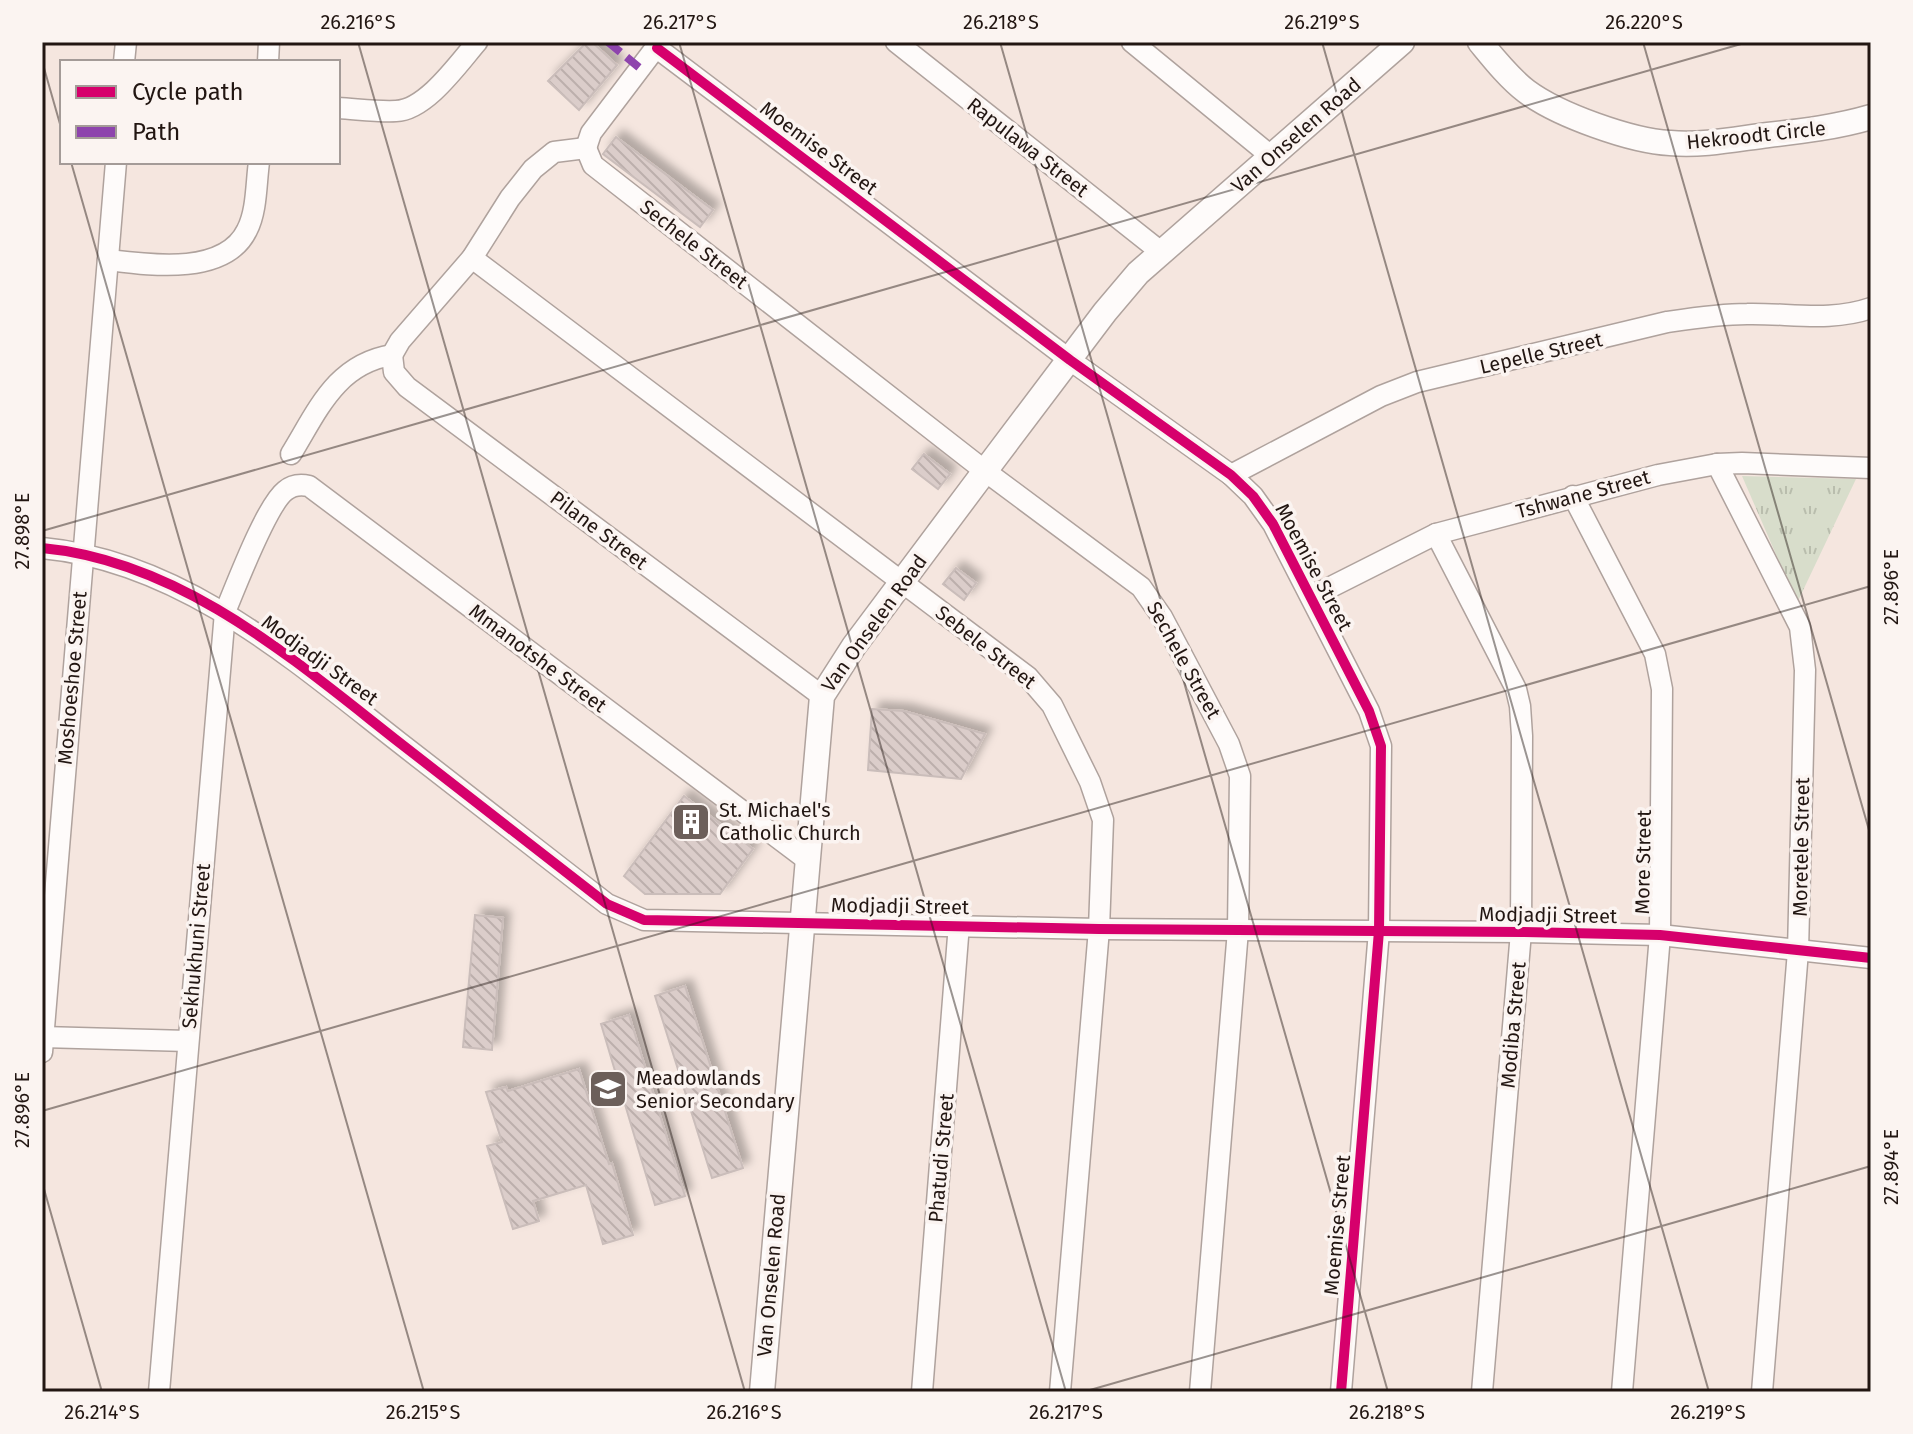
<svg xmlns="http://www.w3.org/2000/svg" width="1913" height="1434" font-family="'Fira Sans',sans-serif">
<defs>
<pattern id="park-tufts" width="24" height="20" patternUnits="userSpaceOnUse" patternTransform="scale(2)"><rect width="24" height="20" fill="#d8ddcb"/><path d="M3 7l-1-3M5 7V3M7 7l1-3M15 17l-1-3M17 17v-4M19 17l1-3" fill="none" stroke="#b9bdad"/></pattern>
<pattern id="building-back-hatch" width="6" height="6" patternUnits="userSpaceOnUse" patternTransform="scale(2)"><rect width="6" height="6" fill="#dbcdca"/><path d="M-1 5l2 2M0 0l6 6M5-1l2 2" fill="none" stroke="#bcafac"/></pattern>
<filter id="shadow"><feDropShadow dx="7" dy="-7" stdDeviation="4" flood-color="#0004"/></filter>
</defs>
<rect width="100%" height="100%" fill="#f5e6df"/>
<!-- park -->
<path fill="url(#park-tufts)" d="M1742,476L1856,479L1797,603Z"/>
<!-- building -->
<g fill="url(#building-back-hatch)" stroke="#cabdba" stroke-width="2" filter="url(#shadow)">
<path d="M587,42H592L617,65L579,110L548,81Z"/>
<path d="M616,137L713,210L700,227L603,154Z"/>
<path d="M924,454L950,474L938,489L912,469Z"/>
<path d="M956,568L976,583L964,600L943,584Z"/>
<path d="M872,709L904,711L985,734L961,779L868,770Z"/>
<path d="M684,796L753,849L720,894H645L624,876Z"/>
<path d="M475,915L503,918L492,1050L463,1047Z"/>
<path d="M685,986L743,1168L712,1178L655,996Z"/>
<path d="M629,1015L685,1196L655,1205L601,1024Z"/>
<path d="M579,1069L609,1164L612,1163L633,1235L603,1244L586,1185L533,1201L539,1221L513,1229L487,1146L502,1142L486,1092L506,1087L508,1091Z"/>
</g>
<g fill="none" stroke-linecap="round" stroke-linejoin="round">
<defs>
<g id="minor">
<path d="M896,42L1161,252"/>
<path d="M1132,42L1271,156"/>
<path d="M657,48L1070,360L1231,475L1253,496L1273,524L1369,711L1381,746L1379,931L1341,1392"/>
<path d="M124,62L126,42"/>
<path d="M268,62L269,42"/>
<path d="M338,108C357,109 377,112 396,111C426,110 458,64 477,42"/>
<path d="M586,148L593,165L985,471L1141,587L1162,617L1229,744L1240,776L1238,930L1200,1392"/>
<path d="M586,148L591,133L660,42"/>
<path d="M472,258L1028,677L1052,705L1090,782L1103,820L1099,929L1060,1392"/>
<path d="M108,260C149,265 225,276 247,230C257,211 256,183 259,162"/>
<path d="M392,355L394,372L407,387L822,696"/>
<path d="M392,355L400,341L472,258L510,198L533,169L554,152L586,148"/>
<path d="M291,454C318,410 336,364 392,355"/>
<path d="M1717,464L1800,627L1805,670L1798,951L1762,1392"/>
<path d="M1231,475L1381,396L1417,382L1667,322C1694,318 1720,314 1747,314C1789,313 1831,322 1871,308"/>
<path d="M1573,496L1655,654L1662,689L1660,935L1622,1392"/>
<path d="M1436,534L1516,689L1520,706L1522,736L1521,932L1482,1392"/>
<path d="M42,548C182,561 294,660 400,743C469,796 538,850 607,904L644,920L1099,929L1521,932L1660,935L1871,958"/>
<path d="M1311,597L1436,534L1658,475L1717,464L1742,463L1871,468"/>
<path d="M42,1037L188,1041"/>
<path d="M42,1052L116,162"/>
<path d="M159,1392L225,612C236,586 266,506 285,491C292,485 300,484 309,486L806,859"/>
<path d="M922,1392L959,924"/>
</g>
<g id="tertiary">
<path d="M1480,42C1494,59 1509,78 1526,91C1558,115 1631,141 1670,143C1702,146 1736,139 1768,135C1803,131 1837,127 1871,117"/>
<path d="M762,1392L822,696L854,646L985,471L1105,312L1138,273L1402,42"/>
</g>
</defs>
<!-- minor casing -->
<use href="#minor" stroke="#afa29d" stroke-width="23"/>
<!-- tertiary casing -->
<use href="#tertiary" stroke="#afa29d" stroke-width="27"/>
<!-- minor -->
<use href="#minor" stroke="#fefbfa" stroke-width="20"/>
<!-- tertiary -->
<use href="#tertiary" stroke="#fefbfa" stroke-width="24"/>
<!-- quiet -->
<path stroke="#8e44ad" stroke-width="8" stroke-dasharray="16 8" stroke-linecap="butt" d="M608,42L641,69"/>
<defs>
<g id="cycleway">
<path d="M657,48L1070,360L1231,475L1253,496L1273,524L1369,711L1381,746L1379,931L1341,1392"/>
<path d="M42,548C182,561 294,660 400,743C469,796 538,850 607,904L644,920L1099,929L1521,932L1660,935L1871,958"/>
</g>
</defs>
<!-- cycleway casing -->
<use href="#cycleway" stroke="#fbf4f1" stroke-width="15"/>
<!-- cycleway -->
<use href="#cycleway" stroke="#d6006c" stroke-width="10"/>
</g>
<!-- ticks -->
<path fill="none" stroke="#221612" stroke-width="2" stroke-opacity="0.45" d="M358,42L745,1392M679,42L1066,1392M1000,42L1388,1392M1322,42L1709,1392M1643,42L1871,837M42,61L62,131M71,162L424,1392M42,531L1748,42M42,1111L1871,586M42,1182L102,1392M1083,1392L1871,1166"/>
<!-- icons -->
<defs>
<symbol id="building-square" viewBox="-11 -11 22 22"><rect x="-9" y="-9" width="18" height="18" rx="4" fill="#6c5f5a" stroke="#fbf4f1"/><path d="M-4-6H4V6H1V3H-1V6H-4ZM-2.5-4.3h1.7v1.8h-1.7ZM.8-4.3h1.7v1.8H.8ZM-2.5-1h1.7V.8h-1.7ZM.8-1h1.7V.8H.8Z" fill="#fff"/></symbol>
<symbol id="school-square" viewBox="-11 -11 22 22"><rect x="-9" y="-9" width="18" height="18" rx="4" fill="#6c5f5a" stroke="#fbf4f1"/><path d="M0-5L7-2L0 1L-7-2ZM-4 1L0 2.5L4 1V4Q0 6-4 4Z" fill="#fff"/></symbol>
</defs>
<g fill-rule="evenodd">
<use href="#building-square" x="669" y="800" width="44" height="44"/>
<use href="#school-square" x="586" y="1067" width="44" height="44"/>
</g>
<g text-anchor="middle" stroke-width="7" stroke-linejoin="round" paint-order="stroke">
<!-- street labels -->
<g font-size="20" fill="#221612" stroke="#fbf4f1">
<text transform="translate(1296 135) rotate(-41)" y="7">Van Onselen Road</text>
<text transform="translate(1756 135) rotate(-6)" y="7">Hekroodt Circle</text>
<text transform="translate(1028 147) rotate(38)" y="7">Rapulawa Street</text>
<text transform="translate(819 148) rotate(37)" y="7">Moemise Street</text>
<text transform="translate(694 244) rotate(38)" y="7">Sechele Street</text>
<text transform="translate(1541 353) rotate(-13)" y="7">Lepelle Street</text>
<text transform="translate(1583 494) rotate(-15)" y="7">Tshwane Street</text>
<text transform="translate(599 530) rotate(37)" y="7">Pilane Street</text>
<text transform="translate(1314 567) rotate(62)" y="7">Moemise Street</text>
<text transform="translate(874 623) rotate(-54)" y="7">Van Onselen Road</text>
<text transform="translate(986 647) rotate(38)" y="7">Sebele Street</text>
<text transform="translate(538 658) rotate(37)" y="7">Mmanotshe Street</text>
<text transform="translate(320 660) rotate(36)" y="7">Modjadji Street</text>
<text transform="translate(1184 660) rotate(61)" y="7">Sechele Street</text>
<text transform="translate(72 678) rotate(-85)" y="7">Moshoeshoe Street</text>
<text transform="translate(1801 847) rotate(-89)" y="7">Moretele Street</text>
<text transform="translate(1643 862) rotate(-89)" y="7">More Street</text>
<text transform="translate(900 906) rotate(1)" y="7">Modjadji Street</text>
<text transform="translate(1548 915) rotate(1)" y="7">Modjadji Street</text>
<text transform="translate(196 946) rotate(-85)" y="7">Sekhukhuni Street</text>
<text transform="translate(1513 1025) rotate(-85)" y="7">Modiba Street</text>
<text transform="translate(941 1158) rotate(-85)" y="7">Phatudi Street</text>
<text transform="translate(1337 1225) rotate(-85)" y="7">Moemise Street</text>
<text transform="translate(771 1275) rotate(-85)" y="7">Van Onselen Road</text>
</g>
<!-- poi labels -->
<g font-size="20" fill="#221612" stroke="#fbf4f1" text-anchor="start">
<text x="719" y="817">St. Michael's<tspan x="719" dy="23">Catholic Church</tspan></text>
<text x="636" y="1085">Meadowlands<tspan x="636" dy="23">Senior Secondary</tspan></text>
</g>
</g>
<!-- border -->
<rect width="1913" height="1434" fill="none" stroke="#fbf4f1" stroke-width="88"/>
<!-- legend -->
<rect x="60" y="60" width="280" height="104" fill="#fbf4f1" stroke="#a49b98" stroke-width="2"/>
<rect x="76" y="86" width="40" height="12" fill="#d6006c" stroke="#a49b98" stroke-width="2"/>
<text x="132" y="100" font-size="24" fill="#221612">Cycle path</text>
<rect x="76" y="126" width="40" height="12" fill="#8e44ad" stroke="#a49b98" stroke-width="2"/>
<text x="132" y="140" font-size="24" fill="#221612">Path</text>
<rect x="44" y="44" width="1825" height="1346" fill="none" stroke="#221612" stroke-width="3"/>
<g font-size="20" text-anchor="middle" fill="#221612">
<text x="358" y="29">26.216°S</text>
<text x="680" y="29">26.217°S</text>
<text x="1001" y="29">26.218°S</text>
<text x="1322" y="29">26.219°S</text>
<text x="1644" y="29">26.220°S</text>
<text transform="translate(22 531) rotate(-90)" y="7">27.898°E</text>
<text transform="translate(1891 587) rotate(-90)" y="7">27.896°E</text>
<text transform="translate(22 1110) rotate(-90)" y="7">27.896°E</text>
<text transform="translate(1891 1167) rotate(-90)" y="7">27.894°E</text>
<text x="102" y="1419">26.214°S</text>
<text x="423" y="1419">26.215°S</text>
<text x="744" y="1419">26.216°S</text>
<text x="1066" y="1419">26.217°S</text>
<text x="1387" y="1419">26.218°S</text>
<text x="1708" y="1419">26.219°S</text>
</g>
</svg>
